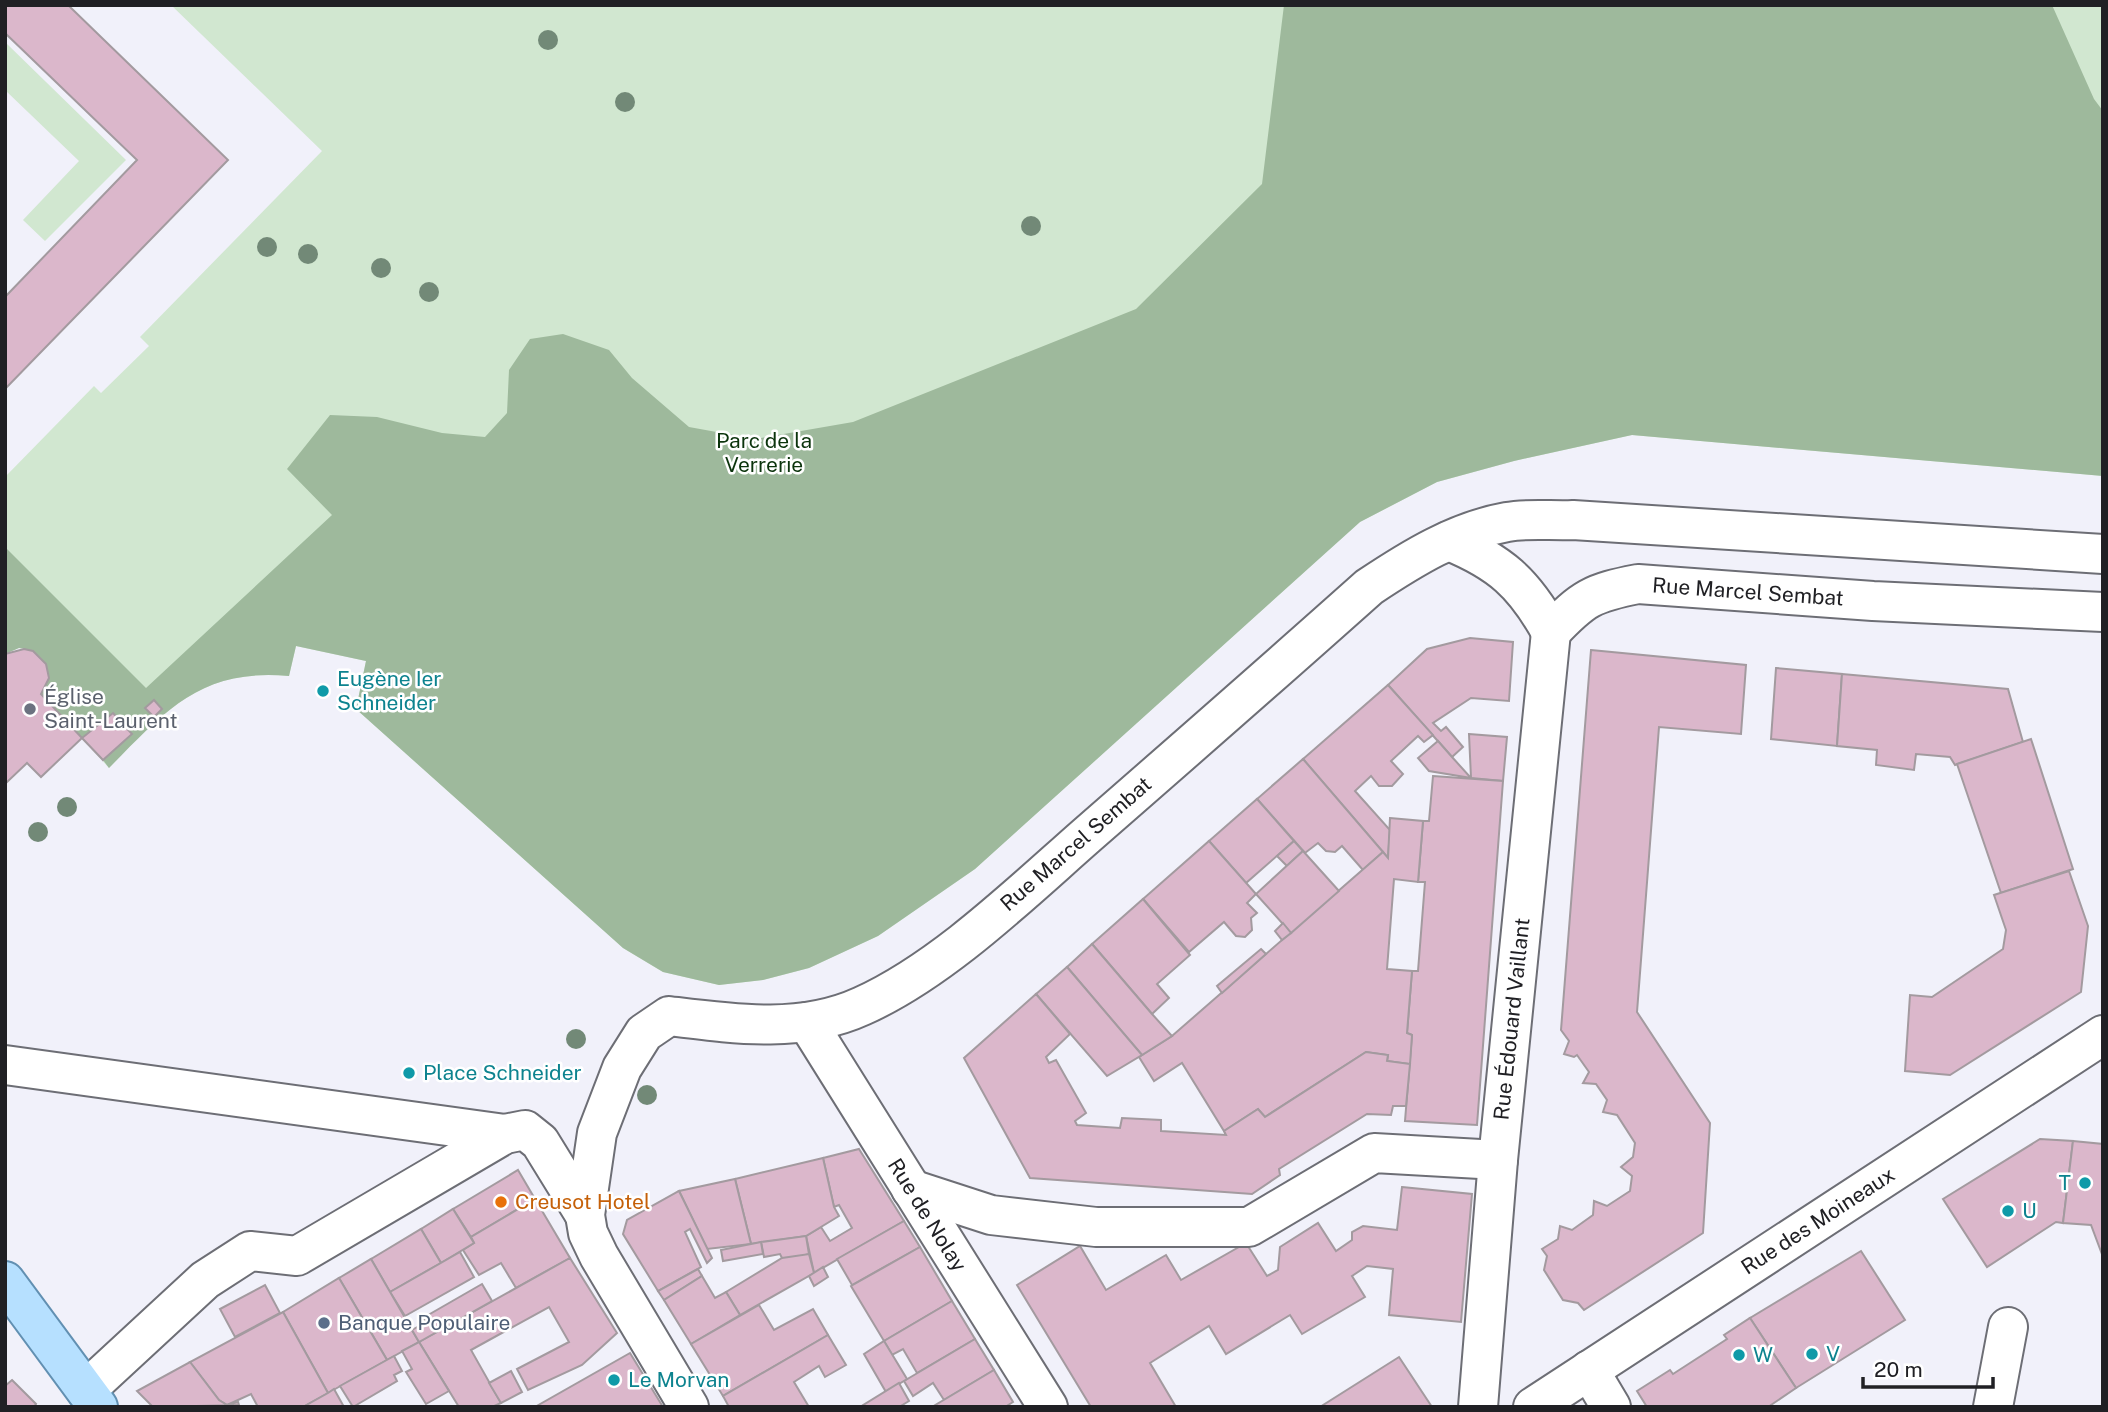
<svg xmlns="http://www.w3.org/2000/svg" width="2108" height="1412" font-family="'Public Sans',sans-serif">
<rect width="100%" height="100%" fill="#f1f1fa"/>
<!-- green -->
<g fill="#d1e7d0">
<path d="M171,5H2103V476L1632,435L1514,461L1437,482L1360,522L975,869L878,936L809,968L763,980L719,985L663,972L623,948L356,709L366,661L296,646L289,676C201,668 166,710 109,768L41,694C54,672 45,651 19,648L5,654V477L94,386L101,393L149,346L140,337L322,151Z"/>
<path d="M5,42L126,160L45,241L23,220L79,161L5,90Z"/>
</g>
<!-- forest -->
<path fill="#9eb99c" d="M1284,5H2052L2094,99L2103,111V476L1632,435L1514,461L1437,482L1360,522L975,869L878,936L809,968L763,980L719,985L663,972L623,948L356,709L366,661L296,646L289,676C201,668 166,710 109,768L103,760L131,734L113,714L82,738L41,694C54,672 45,651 19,648L5,654V547L146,688L332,515L287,469L330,415L377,417L442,433L485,437L507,413L509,370L530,339L563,334L609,350L632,378L689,427L755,439L853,422L1136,309L1262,184Z"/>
<!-- building -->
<g fill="#dbb7cb" stroke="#a39a9f" stroke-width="2">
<path d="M5,5H68L228,160L5,389V297L137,160L5,33Z"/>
<path d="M1470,638L1513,642L1509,701L1471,698L1433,723L1441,731L1446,727L1463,747L1452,757L1388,685L1427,649Z"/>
<path d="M24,649L33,651L46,664L49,678L41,694L82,738L41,777L27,763L5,784V654Z"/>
<path d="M1591,650L1746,665L1741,734L1659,727L1637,1012L1710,1123L1703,1233L1584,1310L1578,1303L1563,1300L1544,1270L1547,1256L1542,1249L1558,1239L1560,1226L1572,1230L1593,1215L1594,1201L1607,1206L1630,1191L1632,1176L1621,1167L1633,1157L1635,1143L1617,1115L1603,1112L1607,1100L1596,1084L1583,1083L1589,1072L1577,1055L1574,1057L1564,1054L1569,1041L1561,1030Z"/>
<path d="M1776,668L1842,674L1837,746L1771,739Z"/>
<path d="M1842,674L2008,689L2023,742L1955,765L1950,757L1916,754L1914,770L1876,765L1877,750L1837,746Z"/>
<path d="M1388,685L1433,735L1424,742L1418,736L1391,761L1403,774L1392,786H1379L1371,776L1355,791L1390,830L1388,858L1303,759Z"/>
<path d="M154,700L162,709L154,717L145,708Z"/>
<path d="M113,713L132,734L103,760L82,738Z"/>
<path d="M1469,734L1507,737L1503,781L1471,778Z"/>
<path d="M2031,739L2073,869L2001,893L1957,764Z"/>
<path d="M1438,741L1452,757L1471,778L1429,771L1418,758Z"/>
<path d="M1303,759L1383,852L1363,870L1342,846L1335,852L1326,851L1318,843L1305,853L1257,799Z"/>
<path d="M1433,776L1503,781L1477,1125L1405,1121L1412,1035L1407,1033L1412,971H1418L1425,882H1418L1423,821H1429Z"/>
<path d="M1257,799L1294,841L1246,883L1209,841Z"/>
<path d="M1390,818L1423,821L1418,882L1394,879L1387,969L1412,971L1407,1033L1412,1035L1410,1064L1387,1061L1388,1055L1366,1052L1265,1117L1258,1109L1224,1131L1182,1063L1154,1081L1139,1057L1172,1036L1383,852L1388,858Z"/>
<path d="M1209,841L1256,894L1247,903L1257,913L1251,918L1252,930L1245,937L1236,936L1224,922L1189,952L1143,899Z"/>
<path d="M1294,841L1303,851L1287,866L1277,856Z"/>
<path d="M1303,851L1339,891L1291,933L1256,894Z"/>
<path d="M2069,871L2088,926L2081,992L1950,1075L1905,1071L1910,995L1932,997L2003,949L2006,930L1994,895Z"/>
<path d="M1143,899L1190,955L1157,984L1169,998L1152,1014L1092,944Z"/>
<path d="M1283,923L1291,933L1282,940L1275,931Z"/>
<path d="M1092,944L1152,1014L1172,1036L1142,1055L1067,967Z"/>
<path d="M1261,949L1266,954L1222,993L1217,986Z"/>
<path d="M1067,967L1142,1055L1107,1076L1036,994Z"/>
<path d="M1036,994L1070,1034L1046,1057L1049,1063L1056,1060L1086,1113L1075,1121L1077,1125L1120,1128L1122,1118L1161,1120V1131L1226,1135L1224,1131L1258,1109L1265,1117L1366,1052L1388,1055L1387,1061L1410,1064L1406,1106H1393L1391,1115L1367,1114L1279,1169L1280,1175L1252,1194L1030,1178L964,1058Z"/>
<path d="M2040,1139L2073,1141L2063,1223L2056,1222L1987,1267L1943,1199Z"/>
<path d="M2073,1141L2103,1144V1257L2091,1225L2063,1223Z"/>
<path d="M859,1149L904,1221L814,1273L806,1236L821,1227L830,1241L852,1228L839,1205L834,1207L823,1158Z"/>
<path d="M823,1158L834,1207L839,1216L806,1236L751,1244L735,1179Z"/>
<path d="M518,1170L535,1199L471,1237L453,1209Z"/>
<path d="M735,1179L751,1244L707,1249L679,1191Z"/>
<path d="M1402,1187L1472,1194L1461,1322L1389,1315L1393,1269L1367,1266L1352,1276L1365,1297L1302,1334L1290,1315L1226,1354L1209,1326L1150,1363L1176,1407H1091L1017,1285L1080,1246L1106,1290L1166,1255L1181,1280L1246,1243L1267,1276L1278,1270L1280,1247L1318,1223L1336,1251L1352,1240V1232L1363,1226L1397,1230Z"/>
<path d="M679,1191L712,1258L707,1263L690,1229L685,1232L701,1267L658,1291L623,1234L627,1220Z"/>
<path d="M535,1199L570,1258L516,1288L501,1263L479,1275L463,1250L474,1243L471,1237Z"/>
<path d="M453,1209L474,1243L441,1263L421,1229Z"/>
<path d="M904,1221L920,1247L852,1285L837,1259Z"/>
<path d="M421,1229L441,1263L390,1292L371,1259Z"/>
<path d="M806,1236L809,1254L792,1259L782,1258L780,1254L764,1257L761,1242Z"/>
<path d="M761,1242L763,1254L723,1261L721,1250Z"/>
<path d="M920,1247L952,1301L884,1341L851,1286Z"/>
<path d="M1861,1251L1905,1320L1796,1388L1750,1318Z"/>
<path d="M460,1252L474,1277L405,1316L390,1292Z"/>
<path d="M809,1254L814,1273L740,1315L726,1292L782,1258Z"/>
<path d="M570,1258L617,1333L582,1365L528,1390L517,1369L569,1342L549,1307L471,1350L501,1403L492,1407H459L419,1342Z"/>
<path d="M371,1259L419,1342L387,1360L339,1278Z"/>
<path d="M823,1267L828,1277L814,1286L809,1276Z"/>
<path d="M698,1269L702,1276L664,1300L658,1291Z"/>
<path d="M702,1276L715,1298L726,1292L740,1315L691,1344L664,1300Z"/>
<path d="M339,1278L387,1360L328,1393L283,1312Z"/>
<path d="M482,1284L492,1301L419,1342L412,1330L426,1322L423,1318Z"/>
<path d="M265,1285L280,1313L235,1337L220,1309Z"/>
<path d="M952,1301L975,1339L917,1373L903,1349L892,1355L884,1341Z"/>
<path d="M759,1305L774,1330L813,1309L828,1335L723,1396L691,1344Z"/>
<path d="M283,1312L328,1393L303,1407H258L251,1394L227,1405L219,1400L190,1362Z"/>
<path d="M1750,1318L1796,1388L1768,1407H1647L1637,1391L1670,1370L1673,1374L1727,1339L1724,1335Z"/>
<path d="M828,1335L846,1365L825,1377L819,1366L794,1382L809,1407H729L723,1396Z"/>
<path d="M975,1339L994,1370L944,1400L933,1383L913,1396L904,1381Z"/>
<path d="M884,1341L907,1379L886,1392L864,1354Z"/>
<path d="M419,1342L449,1391L426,1404L406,1372L412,1369L402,1351Z"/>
<path d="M630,1353L663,1407H535Z"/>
<path d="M394,1356L402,1371L394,1375L397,1381L353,1407L340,1386Z"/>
<path d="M1399,1357L1432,1407H1320Z"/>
<path d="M190,1362L219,1400L227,1405L238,1402L239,1405L153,1407L137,1391Z"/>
<path d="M994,1370L1013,1402L1005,1407H932Z"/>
<path d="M511,1371L522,1392L501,1403L489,1383Z"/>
<path d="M12,1380L36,1404L34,1407H5V1386Z"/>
<path d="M899,1383L909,1401L899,1407H860Z"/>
<path d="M334,1389L344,1407H303L328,1393Z"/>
</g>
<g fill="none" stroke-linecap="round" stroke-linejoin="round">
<defs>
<g id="minor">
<path d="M1449,541C1500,562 1524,583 1551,632"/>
<path d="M1551,632C1583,598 1592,593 1638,584L1873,601L2103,612"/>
<path d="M807,1022L1048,1407"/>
<path d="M5,1065L505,1134"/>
<path d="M911,1189L991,1215L1096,1227H1249L1374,1153L1498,1160"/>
<path d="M1589,1370L1611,1407"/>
<path d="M86,1390L205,1280L250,1251L297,1256L505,1134L525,1130L540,1142L585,1215"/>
<path d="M689,1407L599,1256L588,1233L585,1215L597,1133L622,1068L644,1033L669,1016C733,1024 801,1034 862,1006C942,970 1020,894 1086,836C1180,754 1275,671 1369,587C1411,559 1456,531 1507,522C1528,518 1552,521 1573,520L2103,554"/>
<path d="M1478,1407L1498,1160L1551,632"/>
<path d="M1533,1407L2103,1035"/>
<path d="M1993,1407L2008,1327"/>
</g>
<path id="major" d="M5,1281L98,1407"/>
</defs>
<!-- minor casing -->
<use href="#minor" stroke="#6d6e75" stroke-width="42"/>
<!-- major casing -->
<use href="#major" stroke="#6290b2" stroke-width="42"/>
<!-- minor -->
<use href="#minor" stroke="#fff" stroke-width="38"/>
<!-- major -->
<use href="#major" stroke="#b6e0ff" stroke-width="38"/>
</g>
<!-- trees -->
<g fill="#728977">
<circle cx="548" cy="40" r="10"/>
<circle cx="625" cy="102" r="10"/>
<circle cx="1031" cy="226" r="10"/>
<circle cx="267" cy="247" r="10"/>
<circle cx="308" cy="254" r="10"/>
<circle cx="381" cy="268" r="10"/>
<circle cx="429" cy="292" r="10"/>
<circle cx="67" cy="807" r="10"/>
<circle cx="38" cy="832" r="10"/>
<circle cx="576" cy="1039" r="10"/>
<circle cx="647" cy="1095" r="10"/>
</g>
<!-- markers -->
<g fill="#0f9aa8" stroke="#fff" stroke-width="2.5">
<circle cx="323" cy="691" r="7"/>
<circle cx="409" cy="1073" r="7"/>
<circle cx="2085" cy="1183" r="7"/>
<circle cx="2008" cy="1211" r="7"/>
<circle cx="1812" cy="1354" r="7"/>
<circle cx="1739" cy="1355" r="7"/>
<circle cx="614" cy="1380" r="7"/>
</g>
<circle fill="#6b7280" stroke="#fff" stroke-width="2.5" cx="30" cy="709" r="7"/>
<circle fill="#e8710a" stroke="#fff" stroke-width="2.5" cx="501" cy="1202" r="7"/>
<circle fill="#5c6f8a" stroke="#fff" stroke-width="2.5" cx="324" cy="1323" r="7"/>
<g text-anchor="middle" stroke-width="5" stroke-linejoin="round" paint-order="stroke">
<!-- park labels -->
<g font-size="21" fill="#0b340c" stroke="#fff">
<text x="764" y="448">Parc de la<tspan x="764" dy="24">Verrerie</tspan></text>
</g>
<!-- street labels -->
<g font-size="21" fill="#202024" stroke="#fff">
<text transform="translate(1748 592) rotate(4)" y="7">Rue Marcel Sembat</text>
<text transform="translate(1076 844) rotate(-41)" y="7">Rue Marcel Sembat</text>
<text transform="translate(1512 1019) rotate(-84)" y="7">Rue Édouard Vaillant</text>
<text transform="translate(927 1215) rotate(58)" y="7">Rue de Nolay</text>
<text transform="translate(1818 1221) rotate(-33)" y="7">Rue des Moineaux</text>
</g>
<!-- culture labels -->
<g font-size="21" fill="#0d838f" stroke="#fff" text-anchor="start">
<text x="337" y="686">Eugène Ier<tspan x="337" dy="24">Schneider</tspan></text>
<text x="423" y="1080">Place Schneider</text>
<text x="2071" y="1190" text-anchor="end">T</text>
<text x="2022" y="1218">U</text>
<text x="1826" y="1361">V</text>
<text x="1753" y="1362">W</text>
<text x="628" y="1387">Le Morvan</text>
</g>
<!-- worship labels -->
<g font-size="21" fill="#5b616d" stroke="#fff" text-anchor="start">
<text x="44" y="704">Église<tspan x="44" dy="24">Saint-Laurent</tspan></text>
</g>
<!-- food labels -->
<g font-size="21" fill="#c56008" stroke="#fff" text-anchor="start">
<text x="515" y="1209">Creusot Hotel</text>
</g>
<!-- service labels -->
<g font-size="21" fill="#4e5e75" stroke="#fff" text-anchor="start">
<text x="338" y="1330">Banque Populaire</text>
</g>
</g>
<!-- border -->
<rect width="2108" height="1412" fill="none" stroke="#202024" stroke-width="14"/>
<!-- scale -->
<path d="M1863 1377v10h130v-10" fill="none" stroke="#202024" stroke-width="3.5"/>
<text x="1874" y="1377" font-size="21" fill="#202024" stroke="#ffffff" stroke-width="5" paint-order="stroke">20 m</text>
</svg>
